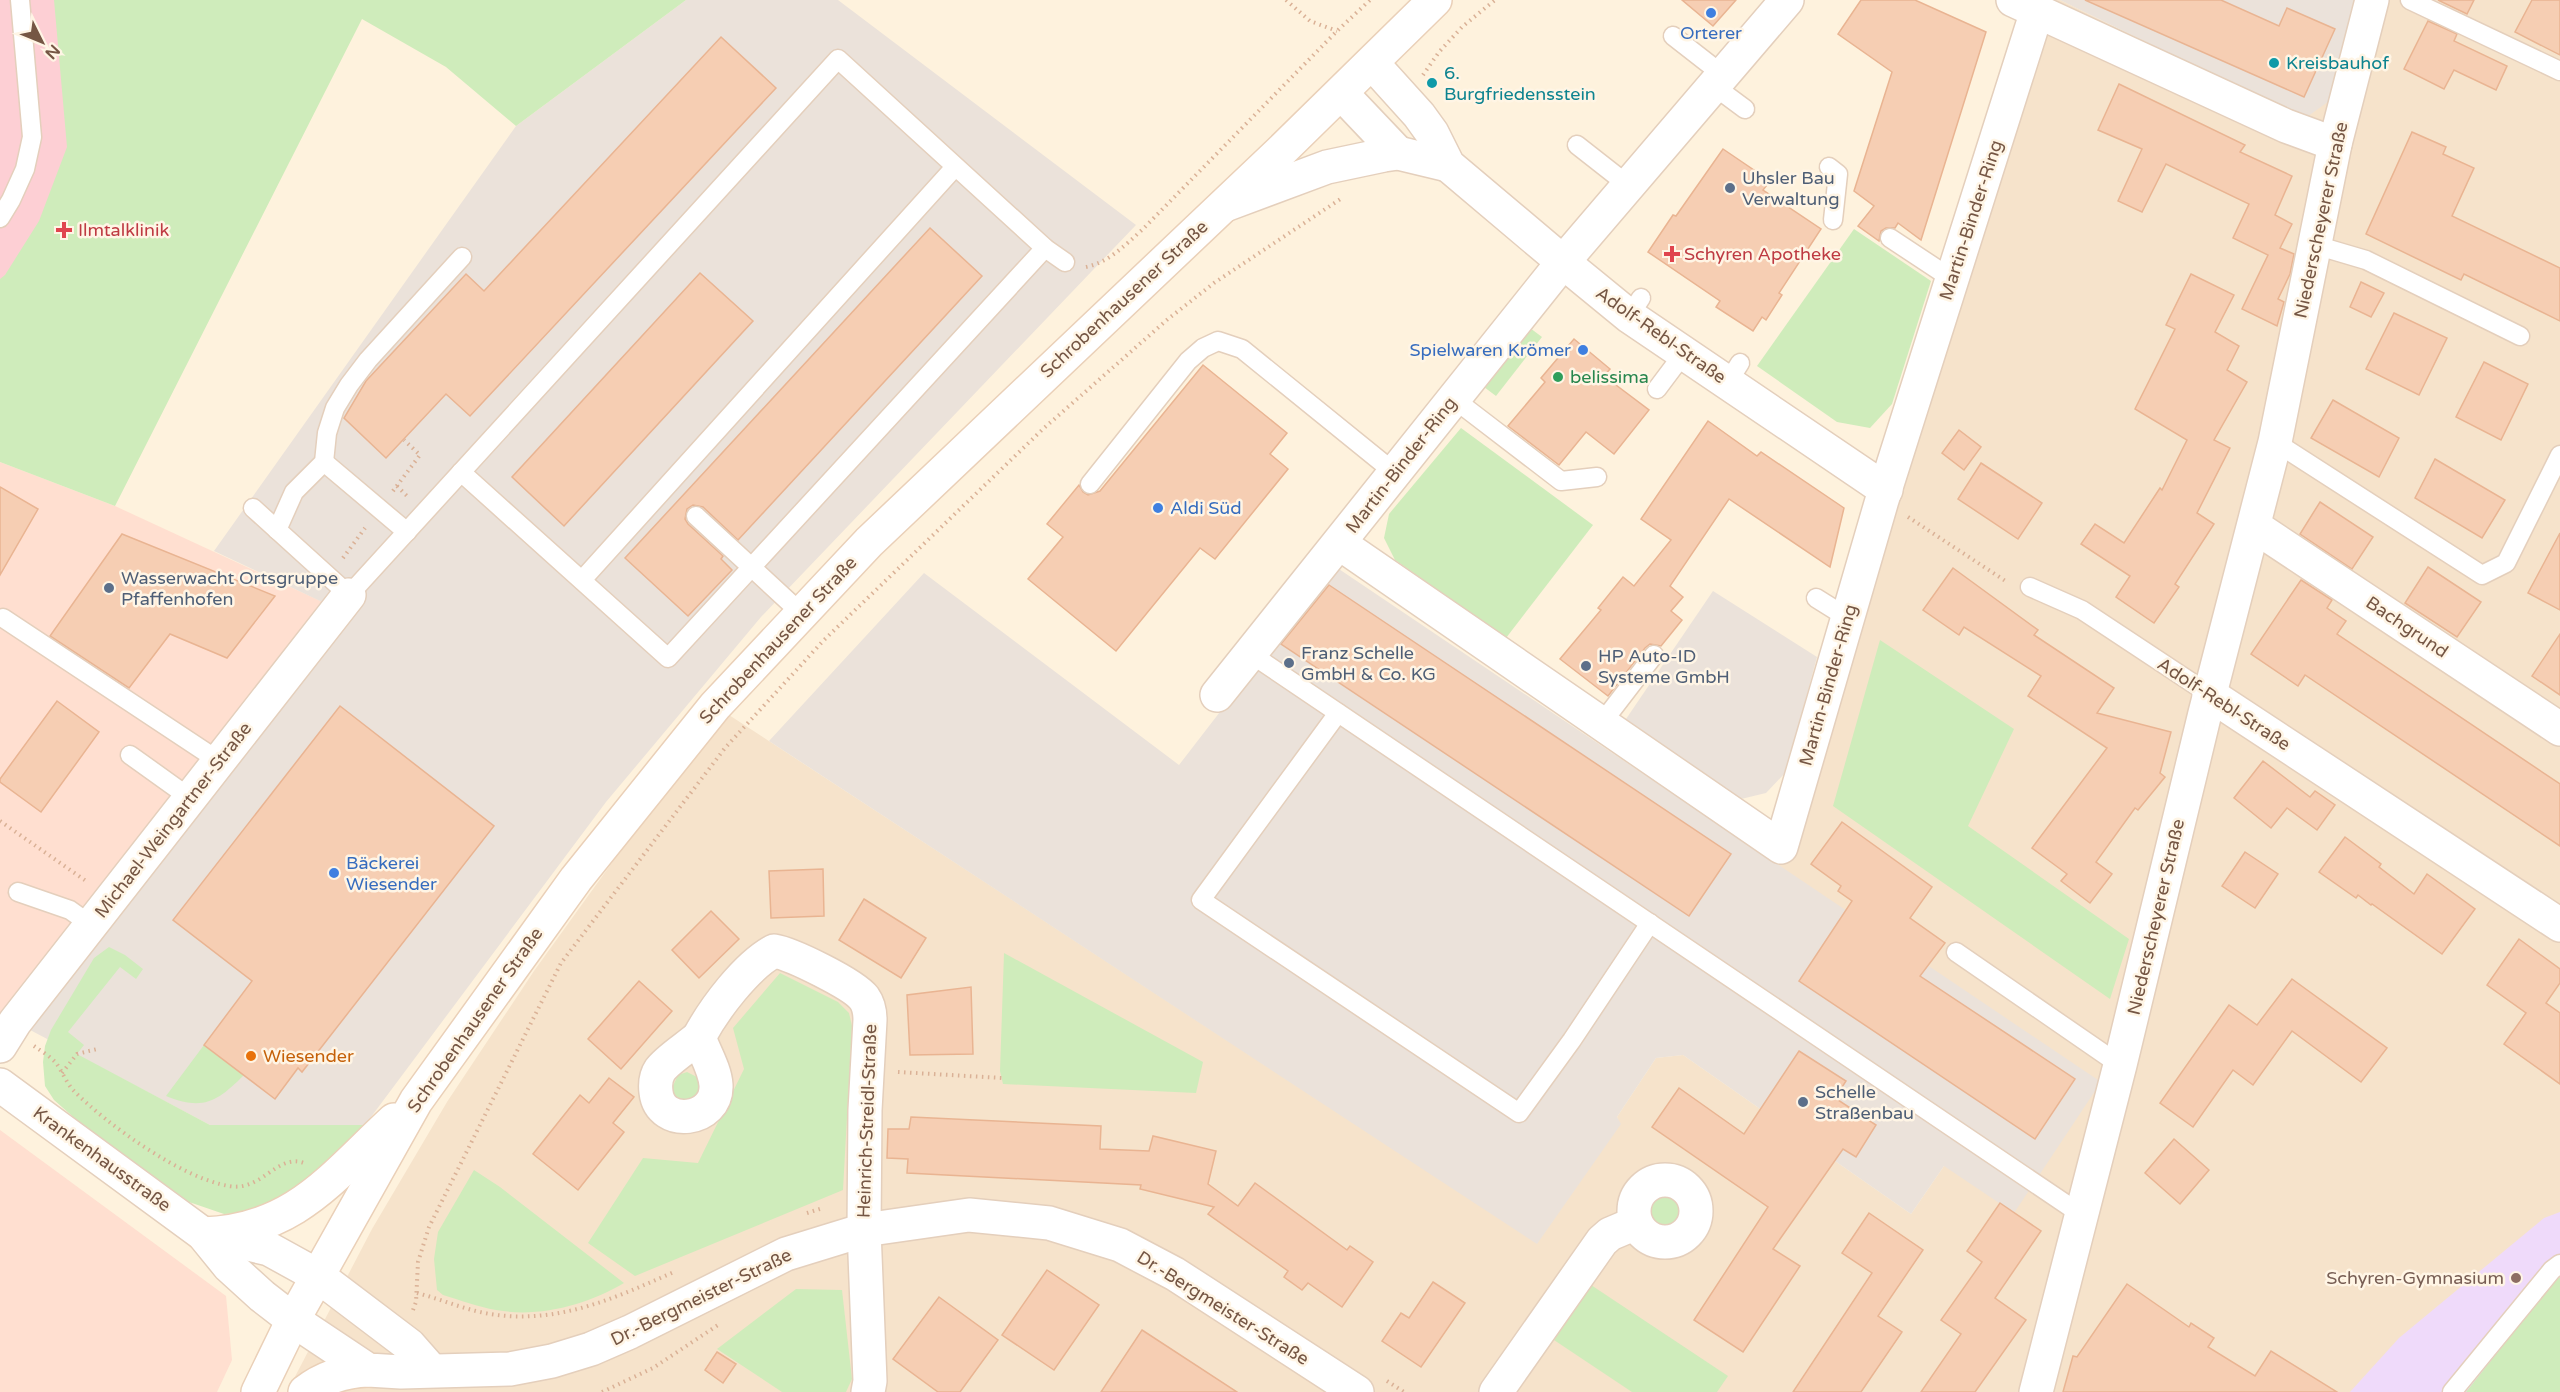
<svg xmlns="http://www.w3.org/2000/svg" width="2560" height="1392" font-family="'Varela Round',sans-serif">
<rect width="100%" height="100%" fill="#fef2dd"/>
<!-- residential -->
<path fill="#f6e3cb" d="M2041,0H2060L2304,119L2361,0H2560V1392H287L372,1229L447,1102L534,971L637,828L729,715L1537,1243L1620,1124L1617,1117L1656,1058L1683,1055L1911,1214L1944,1166L1769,857Z"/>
<!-- commercial -->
<g fill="#ffdfd0">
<path d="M0,462L115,506L338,609L15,1022L0,1012Z"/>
<path d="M0,1130L226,1296L232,1360L217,1392H0Z"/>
</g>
<!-- industrial -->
<g fill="#ebe2da">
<path d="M686,0H838L1136,225L761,617L606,802L365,1125H210L15,1022L337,609L214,551L516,126Z"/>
<path d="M2060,0H2361L2339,94L2304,119Z"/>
<path d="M1330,563L2101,1082L2014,1213L1944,1166L1911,1214L1683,1055L1656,1058L1617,1117L1621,1124L1537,1244L769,741L924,573L1179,765L1260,660Z"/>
<path d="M1713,591L1817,657L1786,772L1766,793L1741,799L1626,719Z"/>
</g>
<!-- education -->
<path fill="#efdafa" d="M2560,1212V1392H2350L2399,1338L2544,1218Z"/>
<!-- medical -->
<path fill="#fdcfd4" d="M0,0H256L0,459Z"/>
<!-- green -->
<g fill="#cfecbb">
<path d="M54,0H686L516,126L446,67L362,19L115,506L0,462V279L5,275L39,221L67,147Z"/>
<path d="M1854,229L1931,281L1892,404L1870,428L1837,422L1757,366Z"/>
<path d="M1530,328L1542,337L1496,396L1484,387Z"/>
<path d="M1461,428L1593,525L1506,638L1395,560L1384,538L1389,514Z"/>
<path d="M1880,640L2014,729L1968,826L2129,939L2110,999L1833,806Z"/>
<path d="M109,947L125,955L143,969L136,979L120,967L68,1032L84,1045L77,1054L210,1125H365L318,1177L259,1212L224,1214L189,1202L79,1122L54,1100L45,1086L43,1062L45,1046L51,1030L94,958Z"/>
<path d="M1004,953L1203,1062L1196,1093L1003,1084L1000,1071Z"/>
<path d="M780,973L838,1002L849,1013L852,1026L843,1190L635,1276L588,1243L643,1158L698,1163L744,1069L733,1028Z"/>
<path d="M204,1045L244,1075C217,1102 203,1111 166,1096Z"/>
<path d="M687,1072L699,1078L702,1093L687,1103L674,1097L672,1088L678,1075Z"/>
<path d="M474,1170L500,1187L624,1283C587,1305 539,1318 496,1310C478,1307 460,1300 443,1295L437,1290L434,1259L438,1232Z"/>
<circle cx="1666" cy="1211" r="19"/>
<path d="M2560,1277V1392H2466L2553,1282Z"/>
<path d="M1591,1285L1728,1376L1717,1392H1632L1554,1340Z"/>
<path d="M796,1289L842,1290L852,1379L846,1392H782L717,1349Z"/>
</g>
<!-- building -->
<g fill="#f6ceb3" stroke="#e9b492" stroke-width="1.5">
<path d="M1682,0H1736L1713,26Z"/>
<path d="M1861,0H1915L1986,32L1921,240L1898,223L1895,228H1886L1881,231L1879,241L1858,226L1874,206L1854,191L1892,72L1838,34Z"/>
<path d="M2085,0H2221L2279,26L2287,8L2335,29L2304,97Z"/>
<path d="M2438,0H2474L2467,14Z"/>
<path d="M2532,0H2560V55L2515,32Z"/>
<path d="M2428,21L2457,34L2454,41L2507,66L2496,90L2454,70L2444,89L2404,69Z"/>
<path d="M721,37L776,88L470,416L446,394L386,458L344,418L366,381L466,274L484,291Z"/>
<path d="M2119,84L2245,145L2240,152L2292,176L2275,215L2292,224L2280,248L2294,254L2290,274L2278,299L2284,302L2277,326L2242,309L2268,255L2233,238L2249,204L2166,164L2142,212L2118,201L2142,149L2098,130Z"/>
<path d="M2412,132L2446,147L2443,154L2474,168L2452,216L2560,268V321L2464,274L2461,280L2366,234Z"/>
<path d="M1723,149L1770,181L1763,190L1821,229L1779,293L1782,295L1766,320L1762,317L1753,331L1716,307L1720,301L1648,252L1673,215L1676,216Z"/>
<path d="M930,228L982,276L738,540L703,507L693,505L687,509L685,519L688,524L723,556L721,559L732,570L688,616L625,558Z"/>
<path d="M700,273L753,321L564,526L512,477Z"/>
<path d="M2191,274L2234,295L2215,332L2239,346L2227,370L2247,382L2214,440L2230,448L2197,513L2214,524L2175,584L2179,587L2154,623L2116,597L2130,576L2081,544L2095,524L2124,543L2160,488L2162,490L2187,440L2135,409L2175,329L2166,325Z"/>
<path d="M2361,282L2384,293L2371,317L2350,307Z"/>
<path d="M2394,313L2447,338L2419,395L2366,369Z"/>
<path d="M1574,339L1610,369L1604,376L1649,410L1614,454L1586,432L1559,465L1508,426L1545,382L1541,378Z"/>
<path d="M2484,362L2528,384L2501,440L2456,417Z"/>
<path d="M1203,365L1287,433L1270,454L1288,469L1215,559L1200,548L1116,651L1028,579L1063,537L1047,524L1079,485L1083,492L1088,495L1100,491Z"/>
<path d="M2333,400L2399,438L2379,477L2311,438Z"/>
<path d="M1708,421L1757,456L1761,452L1844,508L1830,567L1729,499L1670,586L1683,597L1671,611L1682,620L1661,646L1650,644L1645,648L1608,696L1560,659L1601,610L1598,608L1623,577L1634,586L1671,540L1641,519Z"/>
<path d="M1959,430L1981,447L1964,470L1942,453Z"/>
<path d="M2435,459L2505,500L2482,538L2415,498Z"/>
<path d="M1981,463L2042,503L2018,539L1958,499Z"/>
<path d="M0,487L38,509L0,575Z"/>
<path d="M2320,502L2373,537L2352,569L2300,534Z"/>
<path d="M2560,533V610L2528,593Z"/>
<path d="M122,534L275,596L227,658L170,634L129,688L50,636Z"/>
<path d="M2428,567L2481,602L2457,637L2405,603Z"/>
<path d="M1953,568L2038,630L2034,635L2114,688L2097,713L2171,732L2160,773L2165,777L2138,810L2135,808L2096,862L2112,874L2090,903L2061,881L2067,874L2032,848L2107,748L2028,696L2041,676L1964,627L1959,635L1923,610Z"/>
<path d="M2301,580L2332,600L2327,608L2346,621L2337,634L2560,784V846L2305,675L2298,686L2251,654Z"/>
<path d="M1329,585L1731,854L1689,916L1281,644Z"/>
<path d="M2560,634V695L2532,676Z"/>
<path d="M57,701L99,732L41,812L0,782V779Z"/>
<path d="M340,706L494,826L302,1072L298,1068L275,1099L204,1045L252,981L173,920Z"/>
<path d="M2263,761L2310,797L2315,791L2335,805L2317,830L2287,808L2271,828L2234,798Z"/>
<path d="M1842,822L1932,887L1910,918L1945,943L1920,976L2075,1079L2035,1139L1799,981L1852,901L1838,891L1841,886L1811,864Z"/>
<path d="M2345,837L2381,864L2379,867L2414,894L2427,874L2475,909L2442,954L2372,904L2371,905L2358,895L2356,898L2319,872Z"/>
<path d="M2245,852L2278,874L2255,908L2222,886Z"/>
<path d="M823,869L824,916L771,918L769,871Z"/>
<path d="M864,899L926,938L901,978L839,940Z"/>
<path d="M711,911L739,939L699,978L672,950Z"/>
<path d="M2519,939L2560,969V983L2546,1003L2560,1013V1084L2504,1044L2526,1013L2487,985Z"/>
<path d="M2292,979L2387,1048L2361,1082L2292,1031L2253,1085L2233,1070L2193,1127L2160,1103L2229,1005L2257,1025Z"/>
<path d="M639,981L672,1011L621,1069L588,1039Z"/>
<path d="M971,987L973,1054L910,1055L907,995Z"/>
<path d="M1799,1051L1846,1081L1835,1098L1876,1125L1856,1157L1843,1149L1773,1249L1800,1266L1743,1352L1694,1320L1768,1207L1652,1127L1679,1088L1744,1134Z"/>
<path d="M609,1078L634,1097L613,1123L624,1132L578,1190L533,1154L580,1095L589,1103Z"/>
<path d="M911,1117L1101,1126L1100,1149L1149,1151L1153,1136L1216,1151L1208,1184L1238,1206L1255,1183L1347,1250L1350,1246L1373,1262L1342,1307L1308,1283L1302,1290L1284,1277L1288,1271L1208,1214L1214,1207L1140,1189L1141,1185L907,1173L908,1159L887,1158L888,1129H909Z"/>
<path d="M2174,1139L2209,1170L2180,1204L2145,1173Z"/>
<path d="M2000,1203L2041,1231L1995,1298L2026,1320L1975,1392H1921L1961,1334L1941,1320L1982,1262L1967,1251Z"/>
<path d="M1869,1213L1923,1250L1878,1316L1902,1332L1861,1392H1793L1872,1273L1842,1253Z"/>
<path d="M1047,1270L1099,1305L1054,1370L1002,1335Z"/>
<path d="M1433,1282L1465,1303L1421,1367L1382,1341L1401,1313L1409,1318Z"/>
<path d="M2127,1284L2189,1327L2191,1323L2214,1338L2208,1347L2255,1376L2271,1351L2337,1392H2063L2073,1356L2077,1357Z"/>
<path d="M939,1297L998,1340L960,1392H938L893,1359Z"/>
<path d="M1142,1330L1237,1392H1101Z"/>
<path d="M717,1352L736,1364L723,1383L705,1370Z"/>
</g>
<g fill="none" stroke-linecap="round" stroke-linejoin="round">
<defs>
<g id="lane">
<path d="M2410,0L2560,71"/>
<path d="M1673,36L1723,75"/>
<path d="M1714,86L1745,109"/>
<path d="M1577,145L1628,185"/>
<path d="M1829,167L1838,174L1833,220"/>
<path d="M0,218L11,200L25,169L32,137L20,0"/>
<path d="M1890,238L1952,279"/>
<path d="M2315,245L2366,260L2520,336"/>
<path d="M1629,316L1641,298"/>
<path d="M1728,382L1740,363"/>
<path d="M1657,389L1684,353"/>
<path d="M1454,399L1561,481L1597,477"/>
<path d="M2275,442L2482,575L2506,563L2560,455"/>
<path d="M324,462L407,532"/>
<path d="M461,472L668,658L1045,248"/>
<path d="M1090,484L1188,361L1203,348L1218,341L1242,349L1395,473"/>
<path d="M253,508L349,595L838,59L1045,248L1065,262"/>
<path d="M696,516L801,613"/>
<path d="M277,530L294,492L324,462L327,433L335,408L349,385L368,360L462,257"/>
<path d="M582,580L955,167"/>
<path d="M2030,587L2082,610L2209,694"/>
<path d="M1816,598L1848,618"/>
<path d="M3,618L219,761"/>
<path d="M1251,654L2082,1215"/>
<path d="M1338,713L1201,900L1519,1113L1572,1040L1650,923"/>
<path d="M1601,724L1654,655"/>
<path d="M130,755L190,798"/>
<path d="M18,892L70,910L91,925"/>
<path d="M1956,952L2120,1065"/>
<path d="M2452,1392L2552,1270L2560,1264"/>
</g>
<g id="street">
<path d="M2013,0L2286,126L2335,144"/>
<path d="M1372,63L1419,115L1432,133L1448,165L1563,262L1629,316L1886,490"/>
<path d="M1341,93L1398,153"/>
<path d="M1225,205L1327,167L1384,155L1398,153L1448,165"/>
<path d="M2254,526L2560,729"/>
<path d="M1339,543L1781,847L1882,500L2037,11"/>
<path d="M2209,694L2560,925"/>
<path d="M1217,695L1563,262L1787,0"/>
<path d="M699,1037C714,1009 746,966 774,951C792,954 853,984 864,998C869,1005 870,1012 870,1020L865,1110L864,1230L870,1381L868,1392"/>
<path d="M699,1037C704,1052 715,1069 716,1085C718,1122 660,1129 656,1092C655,1084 656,1076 660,1070C668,1059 688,1047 699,1037Z"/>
<path d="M0,1046L15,1022L349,595"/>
<path d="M0,1085L203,1234L229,1266L262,1296L293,1320L368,1370L401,1372L510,1369L552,1361L591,1349L630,1332L786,1254L864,1230L969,1215L1049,1223L1120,1245L1175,1274L1357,1392"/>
<circle cx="1665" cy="1211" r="31"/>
<path d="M206,1234L269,1249L318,1276L409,1345L431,1370"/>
<path d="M1496,1392L1602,1241L1610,1234L1636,1223"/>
<path d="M2036,1392L2120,1065L2205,713L2275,442L2335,144L2372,0"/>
</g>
<g id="secondary">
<path d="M203,1234C295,1231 332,1177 394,1120"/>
<path d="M258,1392L293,1320L416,1101L576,879L715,706L869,542L1280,152L1435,0"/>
<path d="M305,1392C324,1377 345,1371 368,1370"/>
</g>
</defs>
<!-- lane casing -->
<use href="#lane" stroke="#e4cfbc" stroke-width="21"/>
<!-- street casing -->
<use href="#street" stroke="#e4cfbc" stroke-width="36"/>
<!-- secondary casing -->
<use href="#secondary" stroke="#ead0b8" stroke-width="36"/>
<!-- path -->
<g stroke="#dab196" stroke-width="4" stroke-dasharray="1.5 4.5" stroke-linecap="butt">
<path d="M1286,0L1310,21L1337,31"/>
<path d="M1423,75L1439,52L1462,27L1495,0"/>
<path d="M1086,267C1109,262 1124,246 1142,230L1337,31L1370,0"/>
<path d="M397,486L407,496"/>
<path d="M393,491L420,455L404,440"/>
<path d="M1908,517L2007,582"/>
<path d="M343,558L365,528"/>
<path d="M0,821L86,881"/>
<path d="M34,1046C41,1051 50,1056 56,1063C62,1071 66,1082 73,1090C106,1124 183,1179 229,1186C262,1192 277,1153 304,1163"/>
<path d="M898,1072L1002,1078"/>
<path d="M62,1073L77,1054L97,1049"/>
<path d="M807,1213L823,1208"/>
<path d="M417,1293C444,1300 470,1312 497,1315C562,1323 617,1297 674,1272"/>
<path d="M413,1310L416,1302L418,1262L429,1227L561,963L725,748L823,641L1043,429L1168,319L1214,283L1342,198"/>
<path d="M1387,1381L1404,1392"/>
<path d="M602,1392L653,1368L718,1325"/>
</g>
<!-- lane -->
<use href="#lane" stroke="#fff" stroke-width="18"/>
<!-- street -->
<use href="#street" stroke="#fff" stroke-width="33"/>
<!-- secondary -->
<use href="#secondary" stroke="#fff" stroke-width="33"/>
</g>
<!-- markers -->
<g fill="#3f7fe0" stroke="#fff5e5" stroke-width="2">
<circle cx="1711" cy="13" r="6"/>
<circle cx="1583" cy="350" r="6"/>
<circle cx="1158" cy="508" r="6"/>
<circle cx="334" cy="873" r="6"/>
</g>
<g fill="#0f9aa8" stroke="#fff5e5" stroke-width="2">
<circle cx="2274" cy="63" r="6"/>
<circle cx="1432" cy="83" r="6"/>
</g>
<g fill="#5c6f8a" stroke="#fff5e5" stroke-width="2">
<circle cx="1730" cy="188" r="6"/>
<circle cx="109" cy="588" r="6"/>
<circle cx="1289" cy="663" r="6"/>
<circle cx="1586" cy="666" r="6"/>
<circle cx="1803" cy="1102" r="6"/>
</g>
<g fill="#e0444e" stroke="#fff5e5" stroke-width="2">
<path d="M61 221h6v6h6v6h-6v6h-6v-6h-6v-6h6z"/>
<path d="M1669 245h6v6h6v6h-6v6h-6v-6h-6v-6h6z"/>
</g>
<circle fill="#2e9e5b" stroke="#fff5e5" stroke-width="2" cx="1558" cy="377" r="6"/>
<circle fill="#e8710a" stroke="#fff5e5" stroke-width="2" cx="251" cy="1056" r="6"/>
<circle fill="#8d6e63" stroke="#fff5e5" stroke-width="2" cx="2516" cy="1278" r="6"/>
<g text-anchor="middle" stroke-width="5" stroke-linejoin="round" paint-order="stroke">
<!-- shop labels -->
<g font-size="18" fill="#366cbe" stroke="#fff5e5" text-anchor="start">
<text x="1711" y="39" text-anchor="middle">Orterer</text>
<text x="1571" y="356" text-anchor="end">Spielwaren Krömer</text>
<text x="1170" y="514">Aldi Süd</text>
<text x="346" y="869">Bäckerei<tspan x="346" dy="21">Wiesender</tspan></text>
</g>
<!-- culture labels -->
<g font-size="18" fill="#0d838f" stroke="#fff5e5" text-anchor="start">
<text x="2286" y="69">Kreisbauhof</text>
<text x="1444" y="79">6.<tspan x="1444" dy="21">Burgfriedensstein</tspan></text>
</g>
<!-- service labels -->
<g font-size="18" fill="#4e5e75" stroke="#fff5e5" text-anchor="start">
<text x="1742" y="184">Uhsler Bau<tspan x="1742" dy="21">Verwaltung</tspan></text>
<text x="121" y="584">Wasserwacht Ortsgruppe<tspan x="121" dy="21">Pfaffenhofen</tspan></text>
<text x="1301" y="659">Franz Schelle<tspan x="1301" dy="21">GmbH &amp; Co. KG</tspan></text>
<text x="1598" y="662">HP Auto-ID<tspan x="1598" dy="21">Systeme GmbH</tspan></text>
<text x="1815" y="1098">Schelle<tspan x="1815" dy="21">Straßenbau</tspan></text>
</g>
<!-- street labels -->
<g font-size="18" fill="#755644" stroke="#fff5e5">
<text transform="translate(1971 220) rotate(-72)" y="6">Martin-Binder-Ring</text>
<text transform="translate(2321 220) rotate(-78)" y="6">Niederscheyerer Straße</text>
<text transform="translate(1124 299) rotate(-43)" y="6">Schrobenhausener Straße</text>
<text transform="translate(1661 335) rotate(35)" y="6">Adolf-Rebl-Straße</text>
<text transform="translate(1401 465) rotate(-52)" y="6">Martin-Binder-Ring</text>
<text transform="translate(2407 627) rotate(34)" y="6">Bachgrund</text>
<text transform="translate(778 640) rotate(-47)" y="6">Schrobenhausener Straße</text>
<text transform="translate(1828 685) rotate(-74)" y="6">Martin-Binder-Ring</text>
<text transform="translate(2224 704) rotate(33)" y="6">Adolf-Rebl-Straße</text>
<text transform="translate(173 820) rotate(-52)" y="6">Michael-Weingartner-Straße</text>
<text transform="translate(2156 917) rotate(-77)" y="6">Niederscheyerer Straße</text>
<text transform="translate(475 1020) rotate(-55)" y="6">Schrobenhausener Straße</text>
<text transform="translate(867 1121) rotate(-88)" y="6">Heinrich-Streidl-Straße</text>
<text transform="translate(102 1159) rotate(36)" y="6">Krankenhausstraße</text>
<text transform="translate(701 1297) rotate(-26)" y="6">Dr.-Bergmeister-Straße</text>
<text transform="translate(1223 1308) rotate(32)" y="6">Dr.-Bergmeister-Straße</text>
</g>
<!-- health labels -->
<g font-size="18" fill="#be3a42" stroke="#fff5e5" text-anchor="start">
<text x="78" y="236">Ilmtalklinik</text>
<text x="1684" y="260">Schyren Apotheke</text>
</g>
<!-- leisure labels -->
<g font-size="18" fill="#27864d" stroke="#fff5e5" text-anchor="start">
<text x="1570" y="383">belissima</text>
</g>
<!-- food labels -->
<g font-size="18" fill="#c56008" stroke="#fff5e5" text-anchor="start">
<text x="263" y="1062">Wiesender</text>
</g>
<!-- education labels -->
<g font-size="18" fill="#785e54" stroke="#fff5e5" text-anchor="end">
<text x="2504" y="1284">Schyren-Gymnasium</text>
</g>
</g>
<!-- north arrow -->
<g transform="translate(42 42) rotate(133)" stroke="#fff5e5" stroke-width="4.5" paint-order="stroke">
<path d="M0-4.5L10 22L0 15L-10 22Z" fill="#755644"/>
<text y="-9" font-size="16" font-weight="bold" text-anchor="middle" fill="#755644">N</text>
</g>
</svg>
